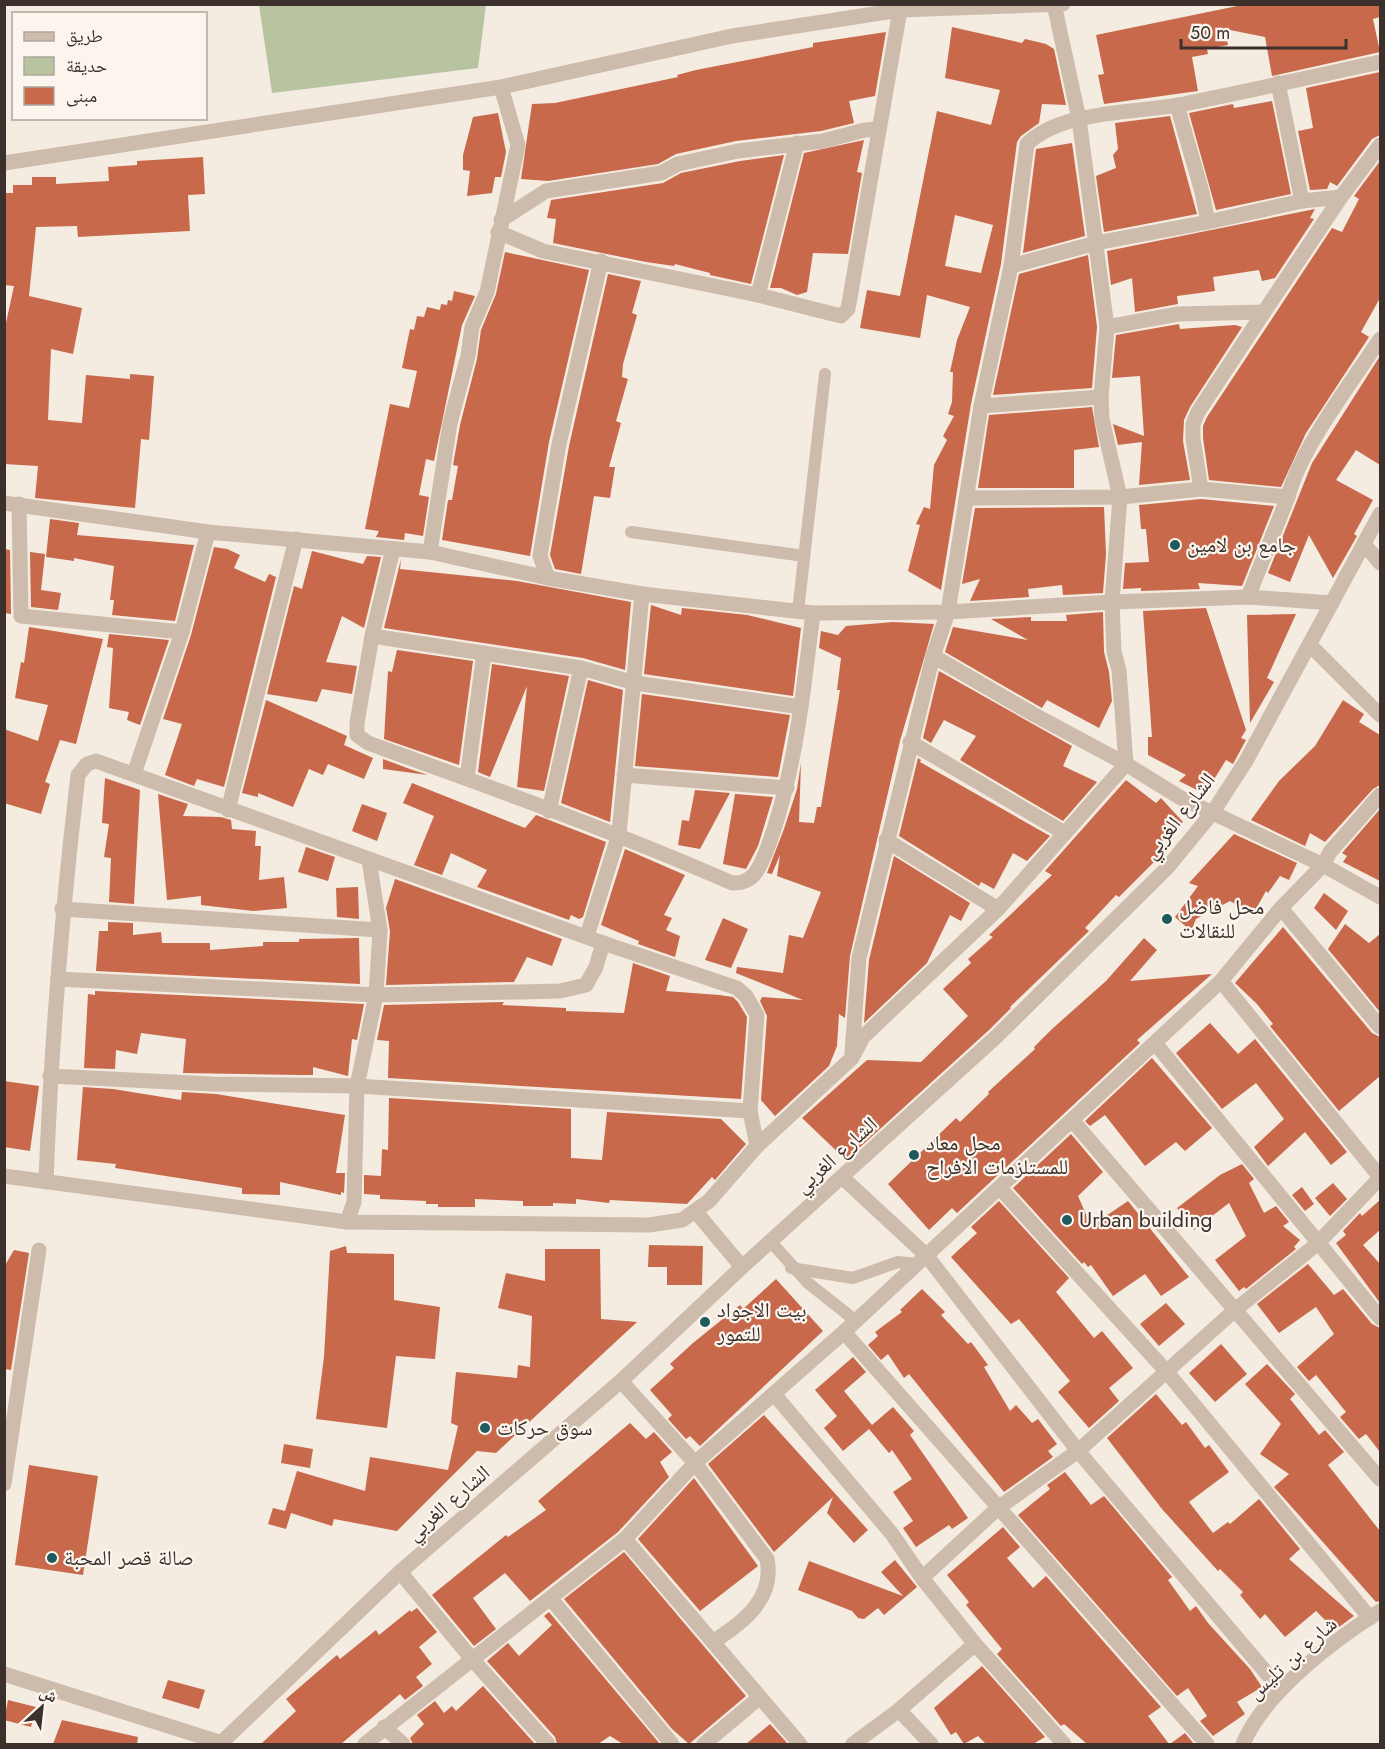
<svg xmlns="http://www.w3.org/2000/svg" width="1385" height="1749" font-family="Jost,'Noto Naskh Arabic',sans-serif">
<rect width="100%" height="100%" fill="#f4ebe1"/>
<!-- green -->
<path fill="#b8c4a0" d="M259,5H486L478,68L272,93Z"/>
<!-- building -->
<g fill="#c8694b" fill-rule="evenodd">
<path d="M1247,4H1380V17L1373,19L1380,52L1272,76L1265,37L1225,29L1228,45L1207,49L1208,54L1192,57L1198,91L1104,104L1098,75L1104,74L1096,35Z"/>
<path d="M952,27L1022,43L1025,39L1046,44L1054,49L1066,105L1042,104L1039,123L1021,136L1017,142L1001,264L971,404L941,590L908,571L920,525L916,524L924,507L930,509L934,465L947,440L943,436L954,416L948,414L952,402L953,372H950L957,340L970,307L927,295L920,338L860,328L867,290L900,296L937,111L991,125L1000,90L945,78ZM955,215L993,225L981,273L945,266Z"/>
<path d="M886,32L875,96L849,101L854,123L821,131L736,141L676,154L658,164L548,181L521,179L532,104L555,103L678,77L677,75L696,70L813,47V43Z"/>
<path d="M1380,72V135L1372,139L1337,186L1330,182L1327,189L1310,190L1298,131L1313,128L1306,88Z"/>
<path d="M1272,101L1291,194L1216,210L1189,113L1233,104L1234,108Z"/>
<path d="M498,113L506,152L501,177H495L492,193L467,196L470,171L463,170V155L473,117Z"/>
<path d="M1170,116L1197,214L1104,232L1096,176L1116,168L1113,155L1118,149L1115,123Z"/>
<path d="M864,140L857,172L862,173L848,254L813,253L807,292L797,295L781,288H770L804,153Z"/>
<path d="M1072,143L1085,236L1023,253L1036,149Z"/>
<path d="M784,155L751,284L710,275V273L675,264L674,266L646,262L553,243L556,219L547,218L551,200L663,183L681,173L740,161Z"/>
<path d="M203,157L205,194L188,195L190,231L78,237L77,226L36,227L29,296L82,308L73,354L51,349L48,420L82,423L86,375L130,379V374L154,376L149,440L141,439L135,508L35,498L38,466L4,464V332L14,286L4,285V193H13V185H32V177H56V184L109,181L108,167L137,165V161Z"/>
<path d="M1380,161V298L1361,332L1369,337L1306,433L1281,487L1209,480L1203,438V426L1207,417L1332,228L1342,232L1359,199L1354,196Z"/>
<path d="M1315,209L1310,218L1314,219L1275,278L1262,281L1259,270L1213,277L1215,291L1177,296L1178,304L1135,312L1132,278L1111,285L1107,251Z"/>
<path d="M505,252L589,270L549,442L530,556L442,540L448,500H452L458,466L453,465L460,425L477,359L481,330L496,294Z"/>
<path d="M1088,255L1097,327L1092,388L993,395L1019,274Z"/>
<path d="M608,274L641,281L632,313L637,315L623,364L622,377L628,379L616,421L621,423L609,467H615L610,498L594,496L581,574L555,569L550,555L569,446Z"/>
<path d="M454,291L475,296L462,325L434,461L426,459L419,495L429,497L423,536L405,533L404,540L376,537L379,531L365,529L390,404L409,408L417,371L402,368L410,329L414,330L417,316L424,317L427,307L440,310L441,304L447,305L448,300L452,301Z"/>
<path d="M1179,324L1180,329L1235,325L1242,327L1190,407L1184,420L1183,441L1190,480L1139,485L1142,442L1118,445L1113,424L1144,436L1140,376L1112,378L1116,335Z"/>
<path d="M1380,356V465L1356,450L1336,480L1373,500L1354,534L1357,536L1333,578L1309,535L1290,582L1268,573L1312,463Z"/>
<path d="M1092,407L1099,447L1074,450V488H978L989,415Z"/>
<path d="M1201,499L1274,506L1242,586L1198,583L1200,589L1141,591V588L1123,589L1125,563L1149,562L1146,529H1141L1139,505Z"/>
<path d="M1104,507L1106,554L1103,593L1063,595L1062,585L1028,589L1029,597L970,601L980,579L962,584L975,508Z"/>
<path d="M50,519L79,523L77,535L194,545L175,621L112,615L114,600H110L114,566L74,558V561L46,557Z"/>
<path d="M214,547L227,549L240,555L234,568L265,582L269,574L276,577L224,787L197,779L194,786L165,775L182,724L163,719L191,635Z"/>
<path d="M4,549L10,550L11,614L4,613Z"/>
<path d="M312,551L363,564L367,556L381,557L364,628L342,616L326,662L357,666L352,694L322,689L317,702L267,694L294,586L302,589Z"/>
<path d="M30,552L45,554L41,590L61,593L58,610L31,607Z"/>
<path d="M401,559L400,569L517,581L631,602L625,670L583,658L384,628Z"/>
<path d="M651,605L681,615L682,608L747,615L801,628L793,696L644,674Z"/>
<path d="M1206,608L1246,730L1241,738L1246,740L1233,764L1226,760L1205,794L1179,781L1186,775L1148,755V737H1152L1143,611Z"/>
<path d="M1103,612L1104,652L1109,672L1112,701L1099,728L1047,700L1042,708L945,652L953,627L1028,640L991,619L1031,617V621H1067L1066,615Z"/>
<path d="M1296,614L1267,678L1274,682L1250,723L1247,615Z"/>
<path d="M893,622L934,624L900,741L850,956L845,1018L839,1014L837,1046L829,1066L775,1116L761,1100L767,1016L760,1001L762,997L803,1000L736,973L737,967L783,973L789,935L803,938L821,892L777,876L780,855L772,874L767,873L784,829L797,789L801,763L799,822L814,823L817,807H821L840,690H837L841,658L819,648L821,631L838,635L846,626Z"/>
<path d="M29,627L103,639L76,744L60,740L45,782L50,784L41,814L4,803V729L38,741L48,705L15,698L21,662L24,663Z"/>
<path d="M109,634L169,640L140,725L127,720L129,712L109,708L113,648L107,647Z"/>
<path d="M397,650L473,661L459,765L384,739L388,671L392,672Z"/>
<path d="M492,664L569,676L544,791L517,787L527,686L490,777L478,772Z"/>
<path d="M939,671L1072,746L1063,766L1097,782L1063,821L960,760L976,736L944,720L931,743L923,738Z"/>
<path d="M588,680L623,690L610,822L561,803Z"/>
<path d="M642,694L790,715L778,777L635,766Z"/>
<path d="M266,700L347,736L344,745L373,758L364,779L328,764L323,775L309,769L293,807L258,793V797L242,793Z"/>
<path d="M1343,700L1364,714L1359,722L1380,735V785L1373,789L1325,842L1310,833L1305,846L1251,820L1279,781L1315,746Z"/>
<path d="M918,758L921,760L920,762L1050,836L1027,861L1013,853L994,889L981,882L979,886L899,836Z"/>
<path d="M383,759L410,769L428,775L383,769Z"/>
<path d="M105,778L140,790L134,904L109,902L111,858L104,857L109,824L102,823Z"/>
<path d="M1126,780L1156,803L1161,798L1183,822L1160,843L1166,850L1119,897L1116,895L1085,928L1089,931L1010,1007L1011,1008L989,1030L846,1160L802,1118L867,1060L921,1062L968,1016L943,989L971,963L968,959L993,937L989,935L1052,875L1045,871Z"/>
<path d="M412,783L525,828L536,815L606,842L583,917L579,919L571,915L569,920L477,887L487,870L451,853L442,875L414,865L434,816L403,803Z"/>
<path d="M695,790L730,793L700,849L678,845L682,820L689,821Z"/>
<path d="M158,794L188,804L183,816L221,817L231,820L232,829L256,831L255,846H261L259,880L284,877L287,908L253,911L201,905V896L167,900Z"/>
<path d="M735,794L773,797L758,846L746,869L723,864Z"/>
<path d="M362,804L387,813L377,841L352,831Z"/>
<path d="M1380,809V881L1343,862L1347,856L1342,853Z"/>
<path d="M1234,834L1297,863L1289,880L1280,876L1268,893L1266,891L1253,914L1230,901L1196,919L1191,931L1175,917L1198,886L1189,883Z"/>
<path d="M306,847L335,857L328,881L298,872Z"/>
<path d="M625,849L685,875L664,915L672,918L666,930L680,936L675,957L638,944L639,941L601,925Z"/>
<path d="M894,856L970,903L961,921L950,915L927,963L864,1023L869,960Z"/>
<path d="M395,879L562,939L552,966L527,957L514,982L386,985L390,931L386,908Z"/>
<path d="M358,887L359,919L337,917L336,888Z"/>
<path d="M1324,893L1348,911L1336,930L1314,908Z"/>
<path d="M723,918L748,929L731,968L705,960Z"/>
<path d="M108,922L133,923V935L161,932L162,943H210V950L263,946V942H299V939L359,938L360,984L96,971L99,931H108Z"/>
<path d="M1345,924L1369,943L1380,934V1012L1328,949Z"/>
<path d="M1283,927L1372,1033L1380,1037V1076L1339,1111L1270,1026L1273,1024L1257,1004L1235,983Z"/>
<path d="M1144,938L1157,950L1130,981L1212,974L1137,1040L1140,1043L957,1213L952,1208L929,1230L888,1184L956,1118L960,1122L989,1094L988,1092L1035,1049L1034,1047L1052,1029L1106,981Z"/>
<path d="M633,963L670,976L666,991L719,995L733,997L738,1002L747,1017L741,1099L388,1078L389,1041L377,1040L384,1005L504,1002L502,1005L566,1008V1011L624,1013Z"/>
<path d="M95,991L364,1004L357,1040L352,1039L348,1076L313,1067V1075H300L183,1073L186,1039L141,1033L137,1054L116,1050L115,1069L84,1068L88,994L95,995Z"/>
<path d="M1210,1023L1238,1054L1255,1039L1347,1152L1331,1165L1305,1132L1268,1166L1254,1147L1284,1119L1256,1083L1222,1109L1176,1053Z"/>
<path d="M1152,1058L1212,1128L1185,1151L1176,1142L1145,1166L1105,1115L1090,1126L1085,1121Z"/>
<path d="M4,1081L39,1086L30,1151L4,1147Z"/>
<path d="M83,1087L113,1089L181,1100L182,1092L216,1094L345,1115L336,1173H345L344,1193L341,1192V1195L280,1182V1195L242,1194V1188L115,1168L116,1164L77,1160Z"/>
<path d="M389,1098L571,1109V1158L602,1160L607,1112L721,1119L746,1144L715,1180L712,1177L687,1204L610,1200L609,1203L576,1199V1204L553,1203V1206H523V1201L475,1199V1207H438V1204H426V1201L380,1199V1195L364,1194V1175L381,1176L382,1149L388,1150Z"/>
<path d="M1071,1134L1103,1172L1078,1196L1091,1226L1128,1201L1189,1277L1161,1296L1145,1274L1113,1296L1091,1265L1088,1267L1084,1262L1082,1264L1013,1188Z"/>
<path d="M1242,1164L1254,1179L1249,1183L1264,1213L1276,1206L1289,1222L1283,1226L1300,1240L1294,1247L1296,1249L1246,1289L1244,1287L1239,1291L1215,1260L1246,1236L1229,1203L1194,1230L1177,1208L1220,1175Z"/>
<path d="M1333,1183L1347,1199L1330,1216L1315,1198Z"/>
<path d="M1302,1187L1314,1204L1305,1211L1292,1195Z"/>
<path d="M1380,1200V1230L1363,1245L1380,1264V1303L1336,1243L1346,1235L1343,1231L1360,1213L1362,1216Z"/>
<path d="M999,1201L1069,1278L1056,1292L1094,1338L1102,1331L1133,1368L1109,1388L1119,1401L1089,1428L1058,1392L1070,1381L1019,1319L1011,1324L951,1257L977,1233L971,1227Z"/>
<path d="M649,1245L703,1246L702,1285H667V1267H648Z"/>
<path d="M346,1246L347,1253L394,1254V1300L440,1307L435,1359L396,1356L387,1428L316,1419L324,1357L330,1251Z"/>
<path d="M545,1249H600L601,1319L637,1322L496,1453L477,1451L397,1531L334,1519L332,1526L291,1513L286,1529L268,1524L273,1508L285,1511L297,1471L365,1491L370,1457L448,1470L458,1426L451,1423L456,1372L517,1378L518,1365L530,1367L532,1316L498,1308L506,1273L545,1281Z"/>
<path d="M14,1250L29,1253L11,1370L4,1369V1267Z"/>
<path d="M1308,1264L1334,1295L1343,1289L1372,1324L1380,1328V1452L1366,1434L1359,1439L1340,1417L1346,1412L1316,1375L1309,1381L1297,1367L1334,1334L1316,1307L1279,1333L1257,1304Z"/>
<path d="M776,1279L823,1331L700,1446L690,1436L686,1439L668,1419L672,1415L650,1390L674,1368L670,1364L693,1343L740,1305L743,1309Z"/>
<path d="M922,1289L945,1312L941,1315L968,1344L971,1342L988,1365L984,1367L1010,1411L1016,1405L1032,1423L1038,1419L1057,1444L1048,1451L1053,1457L1004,1492L909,1374L904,1378L888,1354L881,1360L868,1345L878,1336L875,1332L902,1312L900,1310Z"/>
<path d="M1166,1303L1185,1324L1159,1346L1140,1324Z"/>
<path d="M1221,1344L1247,1374L1215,1402L1189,1373Z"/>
<path d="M853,1357L866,1372L844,1391L872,1425L893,1407L914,1431L910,1435L968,1518L952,1529L949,1525L916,1547L903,1528L913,1521L893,1492L912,1479L892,1450L889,1453L869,1429L843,1451L824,1428L837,1416L815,1390Z"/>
<path d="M1267,1364L1295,1394L1290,1399L1319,1435L1325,1430L1344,1452L1328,1465L1380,1531V1601L1376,1602L1274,1487L1289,1474L1260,1454L1281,1424L1245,1384Z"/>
<path d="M1156,1394L1182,1425L1186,1422L1205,1448L1209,1445L1229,1472L1189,1502L1213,1533L1228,1522L1230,1524L1259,1499L1300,1549L1289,1559L1354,1616L1335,1630L1316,1611L1285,1637L1265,1614L1260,1619L1240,1595L1243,1592L1220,1569L1218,1571L1162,1509L1107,1438Z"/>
<path d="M764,1415L868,1530L854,1543L827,1513L833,1497L774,1552L708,1464Z"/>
<path d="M630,1423L646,1439L654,1432L672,1452L660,1462L669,1477L618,1532L530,1601L505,1573L473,1598L496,1629L474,1646L432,1595L506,1535L508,1537L546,1510L538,1501Z"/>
<path d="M284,1444L313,1449L310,1468L281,1463Z"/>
<path d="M29,1465L98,1476L83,1575L15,1565Z"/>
<path d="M1065,1472L1091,1505L1104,1496L1172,1577L1168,1580L1190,1611L1196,1606L1208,1623L1250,1669L1262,1687L1237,1702L1245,1714L1213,1736L1200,1721L1207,1716L1188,1688L1177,1696L1018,1515L1050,1489L1047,1485Z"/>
<path d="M694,1478L758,1566L700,1611L638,1539Z"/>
<path d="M1003,1527L1020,1547L1007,1558L1033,1588L1046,1576L1161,1707L1148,1716L1169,1744H1087L1064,1724L1061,1726L997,1654L1002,1649L966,1605L969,1602L947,1575Z"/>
<path d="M624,1552L746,1696L689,1744L672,1729L564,1599Z"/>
<path d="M895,1560L917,1587L884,1615L878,1608L864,1619L858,1618L852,1611L798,1590L809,1561L903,1596L881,1572Z"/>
<path d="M417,1608L437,1632L419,1647L432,1664L416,1677L423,1686L405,1700L400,1694L341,1744H261L296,1711L286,1699L337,1655L340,1659L376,1630L379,1635L410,1610L411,1612Z"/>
<path d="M549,1612L660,1744H623L610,1736L598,1744H557L555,1737L487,1661L508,1643L519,1656L552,1625L544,1616Z"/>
<path d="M982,1666L1045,1737L1033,1744H986L978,1736L964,1744L956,1732L951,1735L934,1708Z"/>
<path d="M168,1680L205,1690L199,1709L162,1698Z"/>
<path d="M483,1686L535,1744H413L410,1738L424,1724L417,1715L435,1701L444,1713L452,1706L456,1711Z"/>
<path d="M8,1700L36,1707L31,1727L4,1720Z"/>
<path d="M62,1720L138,1737L137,1744H53Z"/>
<path d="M770,1724L788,1744H746Z"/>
<path d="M1185,1733L1194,1744H1170Z"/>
</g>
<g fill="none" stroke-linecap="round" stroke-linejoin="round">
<!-- service -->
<g stroke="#cdbbac" stroke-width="12">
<path d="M631,532L804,556"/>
<path d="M798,611L825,374"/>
<path d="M771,1242L808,1283L856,1321"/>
<path d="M791,1268L853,1278L898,1262L916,1264"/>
</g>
<!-- minor -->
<g stroke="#cdbbac" stroke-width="15">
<path d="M1278,83L1302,201"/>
<path d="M1177,105L1202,192L1208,222"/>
<path d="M4,163L501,87L732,36L900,10L1063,4"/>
<path d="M501,220L546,191L661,173L678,164L738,151L823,141L865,130L878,129"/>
<path d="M498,232L543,251L758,295L841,316L848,309L900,10"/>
<path d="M1011,266L1096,243L1208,222L1302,201L1341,197L1380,145"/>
<path d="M758,295L797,143"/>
<path d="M1107,327L1178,314L1264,312L1341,197"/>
<path d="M981,406L1101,397"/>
<path d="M1201,489L1288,497C1300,449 1352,382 1380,339"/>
<path d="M966,498L1120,497L1201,489L1193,439V424L1198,412L1264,312"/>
<path d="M4,503L208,532L430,552L548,578L642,594L813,613L948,612L1112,602L1248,597L1332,603"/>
<path d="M19,504L21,616L182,632"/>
<path d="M1364,544L1380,563"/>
<path d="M393,549L372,636L357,723V735L368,743C490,787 613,831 732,883C742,883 750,881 756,872C765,859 770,841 775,826C797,757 804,685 813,613"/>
<path d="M430,552L450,423L468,356L472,327L487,292L518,145L501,87"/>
<path d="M548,578L540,556L559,444L601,261"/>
<path d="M1248,597L1288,497"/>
<path d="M372,636L581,668L635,683L801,707"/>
<path d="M1310,645L1380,715"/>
<path d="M933,656L948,612L981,406L1011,266L1027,144C1061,110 1138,113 1184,104C1249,91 1315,76 1380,62"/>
<path d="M910,742L1063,832"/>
<path d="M134,774L182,632L208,532"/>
<path d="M624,775L787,788"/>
<path d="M467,778L484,653"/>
<path d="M228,810L296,539"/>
<path d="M549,811L581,668"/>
<path d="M886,840L998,909"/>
<path d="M1281,908L1380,1027"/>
<path d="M62,909L380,930"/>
<path d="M587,936L619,834L642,594"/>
<path d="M58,979L376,995L560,991L586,985L596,967L603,943"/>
<path d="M1221,981L1380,1177"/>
<path d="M1155,1043L1380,1318"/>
<path d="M852,1053L859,958L933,656L1033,714L1126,764L1181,798L1323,865L1380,897"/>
<path d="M50,1076L212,1084L357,1086L750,1111"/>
<path d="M1072,1120L1380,1479"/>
<path d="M4,1176L347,1222L649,1225L682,1220L709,1201L757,1146L852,1058L863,1037L998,909L1126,764L1119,670L1114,652L1112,602L1120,497L1102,419L1101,397L1107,327L1079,119L1054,4"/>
<path d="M843,1178L926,1255L1078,1451L1281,1690"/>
<path d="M46,1182C51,1046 62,911 78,775L87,764L96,761L603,943L737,988L746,996L757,1015L750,1111L757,1146"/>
<path d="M1000,1188L1166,1371L1370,1618"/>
<path d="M696,1212L742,1267"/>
<path d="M347,1222L354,1202L357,1086L376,995L380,930L369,860"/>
<path d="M844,1332L1207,1744"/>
<path d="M621,1381L695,1463L767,1559C775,1598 744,1622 714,1641"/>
<path d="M774,1394L892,1534L922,1578L975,1644L1064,1744"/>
<path d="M4,1484L39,1250"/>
<path d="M625,1539L800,1744"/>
<path d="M400,1572L472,1659L548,1744"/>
<path d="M922,1578L998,1508L1078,1451L1235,1310L1317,1244L1380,1178"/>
<path d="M551,1599L672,1744"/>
<path d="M4,1674L222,1743"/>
<path d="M899,1710L931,1744"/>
<path d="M384,1727L403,1744"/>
<path d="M365,1744L625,1539L695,1463L844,1332L1221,981L1281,908L1323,865L1330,852L1380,795"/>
<path d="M704,1744L760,1697"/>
<path d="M853,1744L899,1710L975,1644"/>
</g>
<!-- tertiary -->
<g stroke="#cdbbac" stroke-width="15">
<path d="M220,1744L400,1572L621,1381L742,1267L996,1037L1167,868L1213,812L1246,761L1380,514"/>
<path d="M1243,1744C1264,1693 1334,1640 1380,1611"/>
</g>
</g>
<!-- markers -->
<g fill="#1f5a5e" stroke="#fbf5ee" stroke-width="2">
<circle cx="1175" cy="545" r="6"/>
<circle cx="1167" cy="919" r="6"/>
<circle cx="914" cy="1155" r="6"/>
<circle cx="1067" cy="1220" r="6"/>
<circle cx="705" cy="1322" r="6"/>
<circle cx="485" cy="1428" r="6"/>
<circle cx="52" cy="1558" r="6"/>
</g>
<g text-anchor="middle" stroke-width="4.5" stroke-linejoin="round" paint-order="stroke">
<!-- poi labels -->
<g font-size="21" fill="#3b302b" stroke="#fbf5ee" text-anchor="start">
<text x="1187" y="552">جامع بن لامين</text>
<text x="1179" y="914">محل فاضل<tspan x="1179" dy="24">للنقالات</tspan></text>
<text x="926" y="1150">محل معاد<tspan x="926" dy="24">للمستلزمات الافراح</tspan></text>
<text x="1079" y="1227">Urban building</text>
<text x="717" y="1317">بيت الاجواد<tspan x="717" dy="24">للتمور</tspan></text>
<text x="497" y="1435">سوق حركات</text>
<text x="64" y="1565">صالة قصر المحبة</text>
</g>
<!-- street labels -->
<g font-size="21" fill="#3b302b" stroke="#fbf5ee">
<text transform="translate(1179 816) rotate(-52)" y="7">الشارع الغربي</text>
<text transform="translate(836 1155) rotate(-42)" y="7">الشارع الغربي</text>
<text transform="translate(448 1503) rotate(-41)" y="7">الشارع الغربي</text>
<text transform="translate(1292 1658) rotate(-42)" y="7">شارع بن تليس</text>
</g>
</g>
<!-- border -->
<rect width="1385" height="1749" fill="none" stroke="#3b302b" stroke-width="12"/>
<!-- legend -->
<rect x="12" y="12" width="195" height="108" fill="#fbf5ee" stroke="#aea6a0" stroke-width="1.5"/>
<rect x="24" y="32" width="30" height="9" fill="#cdbbac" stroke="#aea6a0" stroke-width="1.5"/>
<text x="66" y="42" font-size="18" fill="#3b302b">طريق</text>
<rect x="24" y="57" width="30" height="18" fill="#b8c4a0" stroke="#aea6a0" stroke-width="1.5"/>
<text x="66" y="72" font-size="18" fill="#3b302b">حديقة</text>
<rect x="24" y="87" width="30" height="18" fill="#c8694b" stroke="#aea6a0" stroke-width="1.5"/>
<text x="66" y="102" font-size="18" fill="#3b302b">مبنى</text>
<!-- north arrow -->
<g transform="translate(42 1707) rotate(27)" stroke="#fbf5ee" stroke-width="4.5" paint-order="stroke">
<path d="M0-4.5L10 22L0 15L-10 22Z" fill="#3b302b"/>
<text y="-9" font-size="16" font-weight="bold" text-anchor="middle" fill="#3b302b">ش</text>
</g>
<!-- scale -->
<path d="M1181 39v9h165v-9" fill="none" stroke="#3b302b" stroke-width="3"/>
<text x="1190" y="39" font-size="18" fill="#3b302b" stroke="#fbf5ee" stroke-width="4.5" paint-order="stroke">50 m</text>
</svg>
